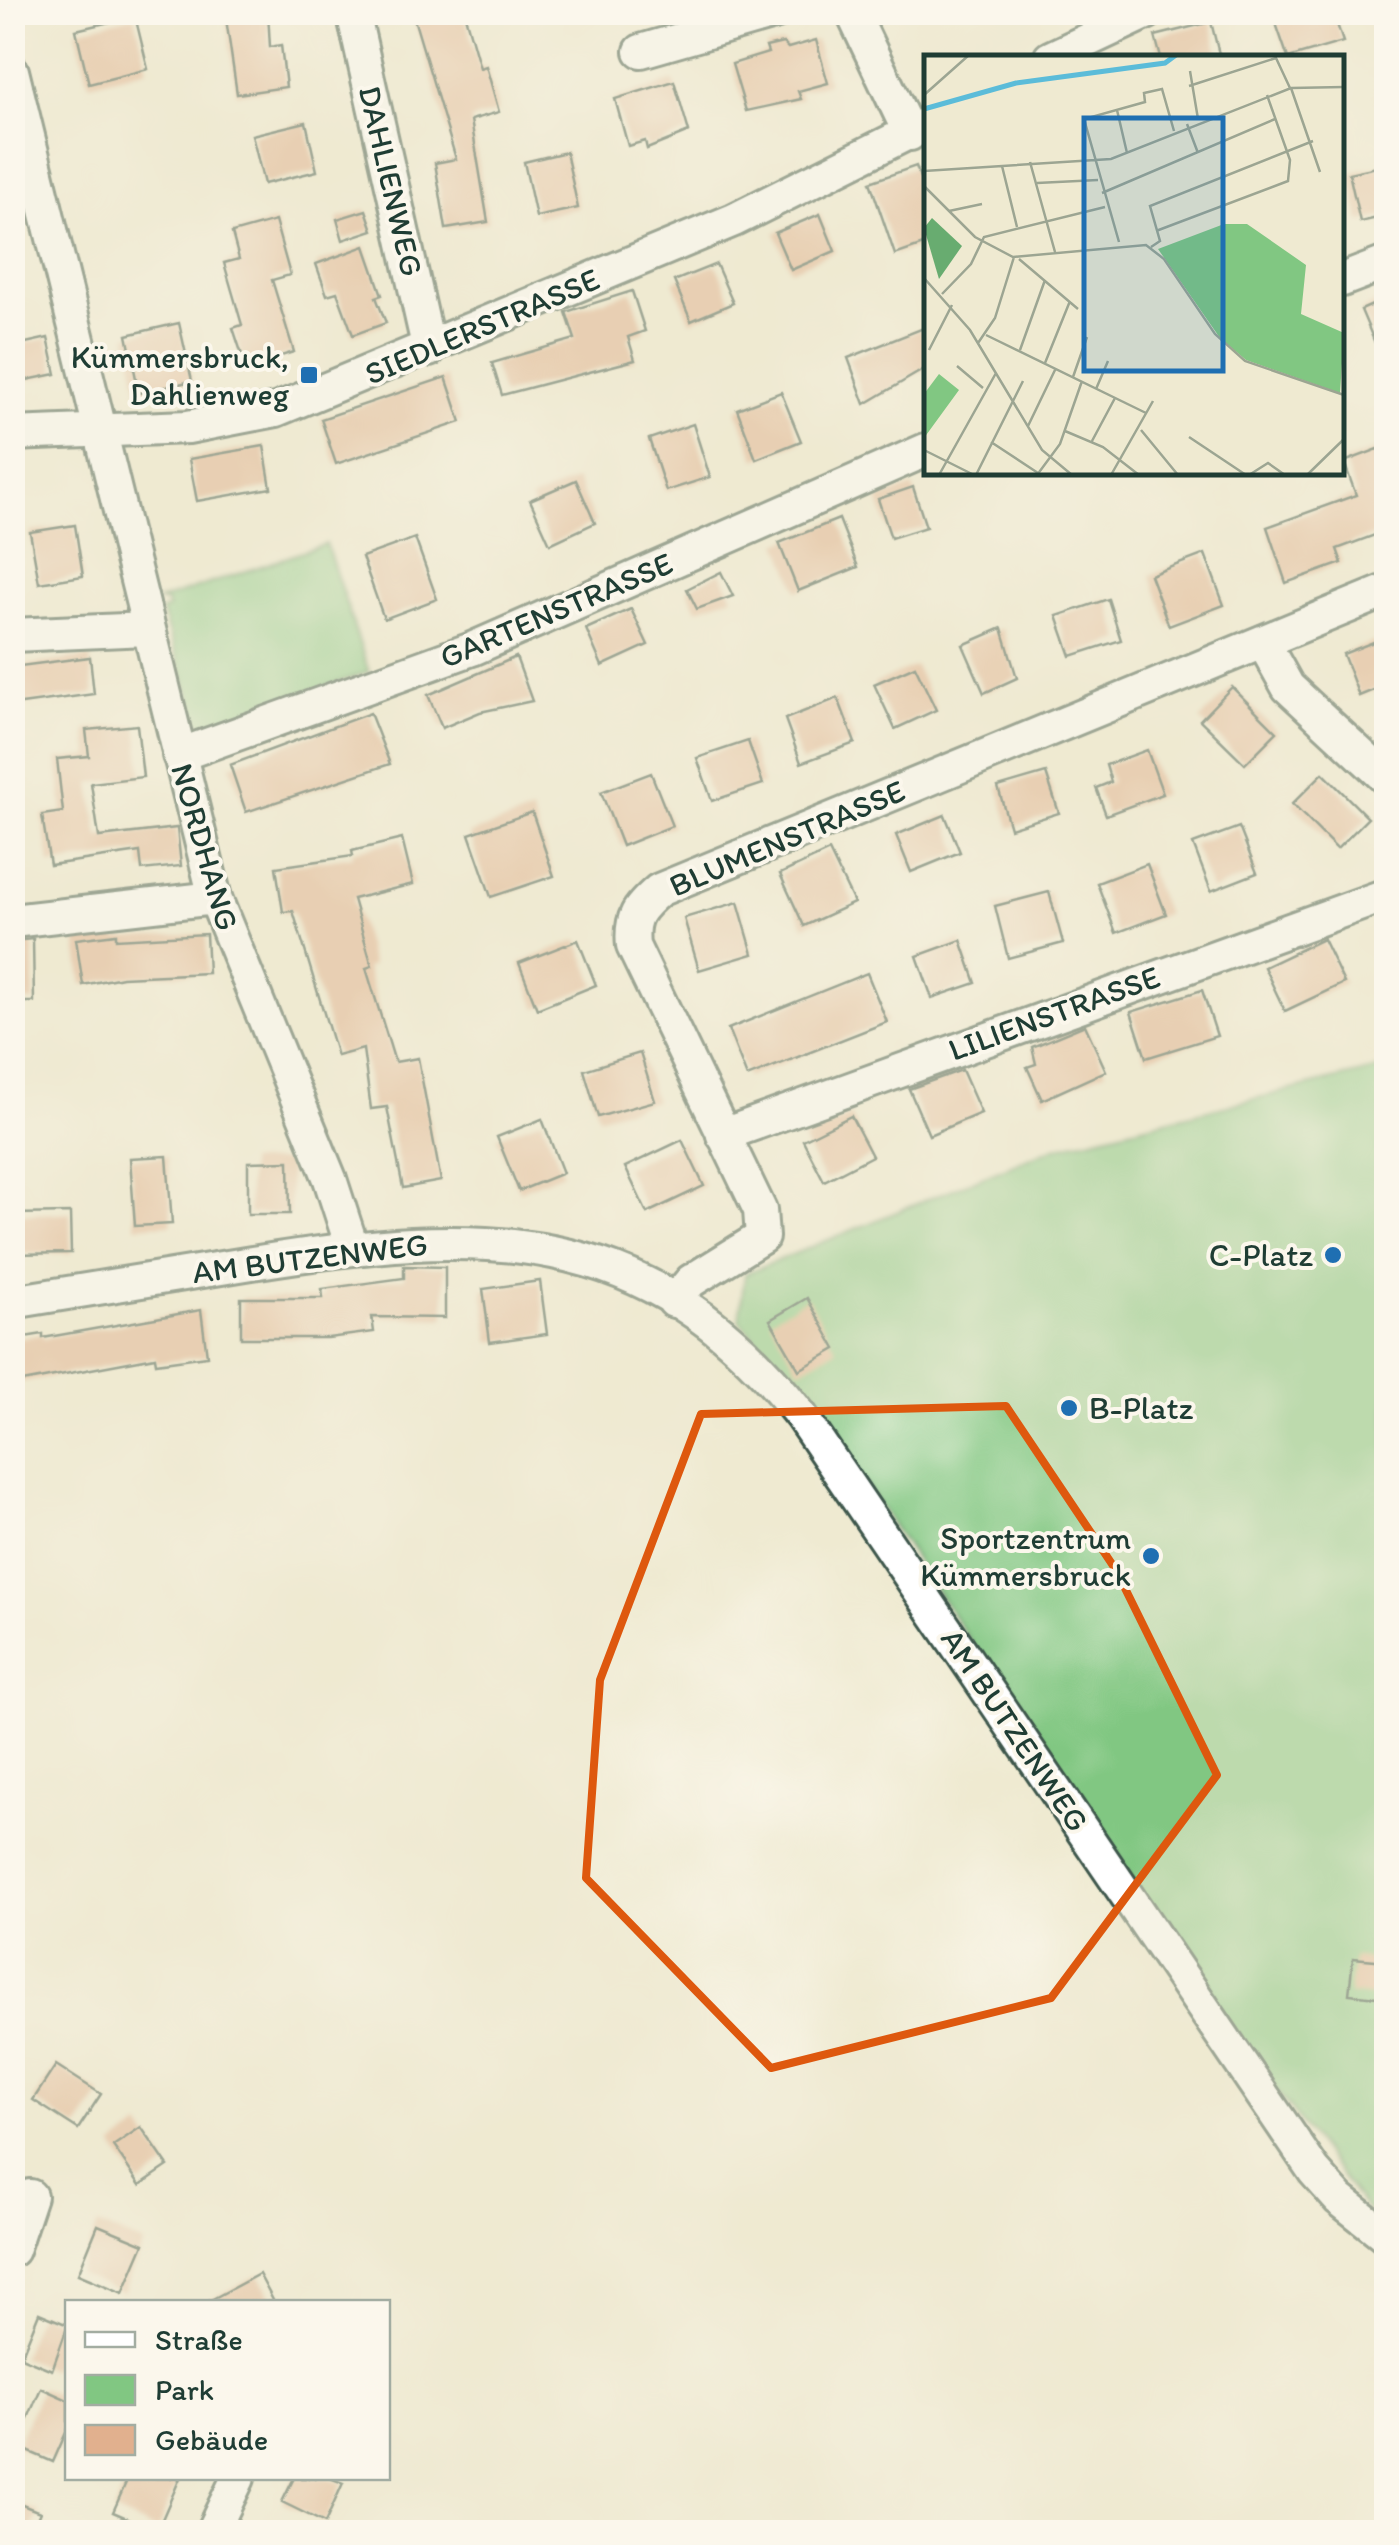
<svg xmlns="http://www.w3.org/2000/svg" width="1399" height="2545" font-family="Itim,sans-serif">
<rect width="100%" height="100%" fill="#fbf7ec"/>
<filter id="ink" filterUnits="userSpaceOnUse"><feTurbulence type="fractalNoise" baseFrequency=".01" numOctaves="2"/><feDisplacementMap in="SourceGraphic" scale="20" xChannelSelector="R" yChannelSelector="G"/><feConvolveMatrix kernelMatrix="1 2 1 2 8 2 1 2 1" color-interpolation-filters="sRGB"/></filter>
<filter id="wash" filterUnits="userSpaceOnUse"><feTurbulence type="fractalNoise" baseFrequency=".0048" numOctaves="4" result="noise"/><feDisplacementMap in="SourceGraphic" scale="40" xChannelSelector="R" yChannelSelector="G"/><feGaussianBlur stdDeviation="2.25" result="paint"/><feColorMatrix in="noise" values="0 0 0 0 0 0 0 0 0 0 0 0 0 0 0 0 0 1.4 0 .05"/><feComposite in="paint" operator="in"/></filter>
<g filter="url(#wash)">
<rect width="100%" height="100%" fill="#efead1"/>
<!-- green -->
<g fill="#81c782" stroke="#50825b" stroke-width="2.5">
<path d="M326,544L369,672L201,729L161,611L168,609L167,603L158,601Z"/>
<path d="M1386,1067V2225L1366,2209L1232,2032L805,1395L739,1320L745,1274L1055,1147Z"/>
</g>
<g id="blocks">
<!-- building -->
<g fill="#e1b08e">
<path d="M225,12H268L270,47L281,45L286,87L237,94Z"/>
<path d="M412,12H464L480,68L486,66L499,112L471,120L488,222L446,229L435,163L456,159Z"/>
<path d="M1272,12H1333L1343,42L1288,58Z"/>
<path d="M135,16L148,69L89,84L76,30Z"/>
<path d="M1211,22L1220,58H1161L1155,36Z"/>
<path d="M816,40L828,83L798,91L801,99L746,111L732,64L768,53L766,47L783,43L788,48Z"/>
<path d="M674,81L689,132L647,149L645,141L628,146L615,99Z"/>
<path d="M306,122L317,171L264,184L252,135Z"/>
<path d="M566,152L578,208L536,217L524,162Z"/>
<path d="M1386,165V216L1360,222L1349,173Z"/>
<path d="M916,166L926,195V244L895,255L870,182Z"/>
<path d="M366,210L373,230L343,240L337,219Z"/>
<path d="M820,214L835,251L791,270L775,233Z"/>
<path d="M275,221L290,275L272,280L294,352L246,367L233,328L242,325L224,263L239,259L232,233Z"/>
<path d="M365,246L382,295L376,297L386,323L353,335L337,292L327,295L316,264Z"/>
<path d="M716,264L733,303L691,321L674,281Z"/>
<path d="M632,291L645,331L628,337L635,360L502,395L492,363L575,339L566,312Z"/>
<path d="M1386,299V369L1361,310Z"/>
<path d="M179,323L192,381L139,393L127,335Z"/>
<path d="M926,327V368L865,404L848,358Z"/>
<path d="M48,338L56,374L12,383V346Z"/>
<path d="M446,377L461,422L336,464L321,419Z"/>
<path d="M781,392L801,441L756,459L737,409Z"/>
<path d="M693,424L710,477L666,491L649,439Z"/>
<path d="M264,446L271,488L197,501L189,459Z"/>
<path d="M1386,446V531L1337,549L1342,563L1286,583L1267,527L1356,495L1344,462Z"/>
<path d="M576,480L595,523L550,544L530,500Z"/>
<path d="M913,487L926,527L891,538L878,499Z"/>
<path d="M839,519L858,567L798,591L779,543Z"/>
<path d="M75,525L83,576L39,583L30,532Z"/>
<path d="M415,538L437,599L384,619L362,557Z"/>
<path d="M1205,554L1224,605L1169,626L1150,575Z"/>
<path d="M721,572L733,596L697,609L687,589Z"/>
<path d="M1108,599L1121,640L1071,656L1057,616Z"/>
<path d="M631,609L648,645L602,666L586,629Z"/>
<path d="M1002,628L1017,678L984,693L963,645Z"/>
<path d="M1386,637V685L1359,696L1343,654Z"/>
<path d="M90,657L94,694L14,705L12,667Z"/>
<path d="M516,657L532,701L480,712L442,728L428,695Z"/>
<path d="M915,666L936,710L895,729L874,684Z"/>
<path d="M1232,687L1277,732L1245,764L1200,720Z"/>
<path d="M838,698L855,743L801,763L785,719Z"/>
<path d="M370,713L390,764L246,812L230,765Z"/>
<path d="M137,725L143,777L91,783L99,837L177,828L181,866L142,870L140,852L50,865L42,815L63,812L57,759L89,756L86,730Z"/>
<path d="M748,741L763,784L712,801L697,758Z"/>
<path d="M1147,750L1163,794L1106,815L1096,788L1111,782L1106,765Z"/>
<path d="M651,773L672,826L622,846L601,792Z"/>
<path d="M1046,773L1059,813L1010,828L998,787Z"/>
<path d="M1323,773L1368,818L1337,849L1292,804Z"/>
<path d="M532,812L554,876L491,897L469,834Z"/>
<path d="M945,815L960,852L911,872L896,835Z"/>
<path d="M1239,827L1257,873L1211,891L1193,844Z"/>
<path d="M402,839L413,884L353,899L372,966L366,968L395,1062L418,1058L441,1181L403,1188L387,1107L371,1109L363,1049L337,1056L293,911L283,912L276,867L353,856L352,851Z"/>
<path d="M829,851L854,903L804,926L780,874Z"/>
<path d="M1147,864L1166,914L1116,933L1097,883Z"/>
<path d="M1049,892L1063,943L1008,958L995,906Z"/>
<path d="M738,902L753,954L699,970L684,918Z"/>
<path d="M116,934V939L206,934L208,973L122,977L83,985L76,939Z"/>
<path d="M33,939L34,1002H12V941Z"/>
<path d="M1323,939L1344,983L1285,1011L1264,967Z"/>
<path d="M578,940L596,985L537,1009L519,963Z"/>
<path d="M961,940L976,983L932,998L917,956Z"/>
<path d="M867,973L887,1022L747,1077L728,1029Z"/>
<path d="M1202,990L1217,1036L1146,1058L1131,1012Z"/>
<path d="M1085,1025L1106,1071L1042,1100L1027,1067L1036,1064L1032,1047Z"/>
<path d="M640,1053L655,1101L598,1117L584,1070Z"/>
<path d="M962,1070L981,1113L929,1135L909,1089Z"/>
<path d="M851,1116L872,1156L824,1181L803,1140Z"/>
<path d="M542,1119L563,1173L519,1191L497,1137Z"/>
<path d="M682,1140L704,1186L647,1213L625,1167Z"/>
<path d="M167,1156L172,1224L135,1226L130,1158Z"/>
<path d="M289,1161L290,1214H248V1162Z"/>
<path d="M70,1213L71,1253L12,1254V1214Z"/>
<path d="M404,1266L445,1267V1318L372,1317L374,1332L328,1338H241V1298H323L322,1289L404,1278Z"/>
<path d="M540,1281L547,1334L490,1342L483,1289Z"/>
<path d="M807,1298L836,1349L799,1370L770,1320Z"/>
<path d="M201,1310L207,1356L156,1363L155,1357L12,1384V1339L43,1334V1338Z"/>
<path d="M1353,1958L1386,1961V1998L1349,1994Z"/>
<path d="M56,2065L101,2094L78,2129L33,2100Z"/>
<path d="M141,2127L168,2166L140,2185L113,2146Z"/>
<path d="M98,2225L144,2244L123,2293L78,2274Z"/>
<path d="M259,2274L274,2302H207Z"/>
<path d="M39,2313L68,2325L52,2370L21,2357Z"/>
<path d="M41,2388L68,2400V2428L53,2462L16,2446Z"/>
<path d="M128,2478H180L157,2531L113,2512Z"/>
<path d="M294,2478H330L343,2483L325,2523L282,2502Z"/>
<path d="M12,2501L40,2512L31,2532H12Z"/>
</g>
</g>
</g>
<g filter="url(#ink)">
<use href="#blocks" fill-opacity="0" stroke="#3e574c" stroke-width="2.5"/>
<g fill="none" stroke-linecap="round" stroke-linejoin="round">
<defs>
<g id="minor">
<path d="M353,12L429,350"/>
<path d="M852,12L910,134"/>
<path d="M641,51L777,12"/>
<path d="M1050,58L1148,12"/>
<path d="M12,71L215,898L330,1179L352,1247"/>
<path d="M1342,280L1386,263"/>
<path d="M12,434L188,427L276,410L734,220L926,124"/>
<path d="M12,635L147,629"/>
<path d="M1263,642L1288,687L1386,778"/>
<path d="M179,755L472,649L926,450"/>
<path d="M12,921L215,898"/>
<path d="M723,1135L1386,895"/>
<path d="M674,1301L691,1281L762,1237L760,1210L633,946C630,917 638,908 659,890L1386,591"/>
<path d="M12,1302C92,1289 172,1276 252,1263C476,1227 648,1219 801,1416L1314,2171L1339,2199L1386,2236"/>
<path d="M12,2250L30,2196"/>
<path d="M212,2532L238,2478"/>
</g>
</defs>
<!-- minor casing -->
<use href="#minor" stroke="#3e574c" stroke-width="38"/>
<!-- minor -->
<use href="#minor" stroke="#fff" stroke-width="32"/>
</g>
</g>
<!-- marked area -->
<path d="M0 0H1399V2545H0ZM1006,1406L1116,1570L1217,1775L1051,1998L771,2068L586,1878L600,1680L701,1414Z" fill="#efead1" fill-opacity=".55" fill-rule="evenodd"/>
<path fill="none" stroke="#de580e" stroke-width="8" stroke-linejoin="round" d="M1006,1406L1116,1570L1217,1775L1051,1998L771,2068L586,1878L600,1680L701,1414Z"/>
<!-- markers -->
<g fill="#1f6fb2" stroke="#fbf7ec" stroke-width="4">
<rect x="299" y="365" width="20" height="20" rx="5"/>
<circle cx="1333" cy="1255" r="10"/>
<circle cx="1069" cy="1408" r="10"/>
<circle cx="1151" cy="1556" r="10"/>
</g>
<g text-anchor="middle" stroke-width="8" stroke-linejoin="round" paint-order="stroke">
<!-- street labels -->
<g font-size="32" fill="#1f3d34" stroke="#fbf7ec">
<text transform="translate(391 181) rotate(77)" y="11">DAHLIENWEG</text>
<text transform="translate(482 326) rotate(-23)" y="11">SIEDLERSTRASSE</text>
<text transform="translate(556 610) rotate(-23)" y="11">GARTENSTRASSE</text>
<text transform="translate(787 838) rotate(-23)" y="11">BLUMENSTRASSE</text>
<text transform="translate(205 847) rotate(74)" y="11">NORDHANG</text>
<text transform="translate(1054 1013) rotate(-20)" y="11">LILIENSTRASSE</text>
<text transform="translate(310 1258) rotate(-7)" y="11">AM BUTZENWEG</text>
<text transform="translate(1015 1730) rotate(56)" y="11">AM BUTZENWEG</text>
</g>
<!-- poi labels -->
<g font-size="32" fill="#1f3d34" stroke="#fbf7ec" text-anchor="end">
<text x="289" y="368">Kümmersbruck,<tspan x="289" dy="37">Dahlienweg</tspan></text>
<text x="1313" y="1266">C-Platz</text>
<text x="1089" y="1419" text-anchor="start">B-Platz</text>
<text x="1131" y="1549">Sportzentrum<tspan x="1131" dy="37">Kümmersbruck</tspan></text>
</g>
</g>
<!-- overview -->
<g transform="translate(924 55)">
<rect width="420" height="420" fill="#efead1"/>
<path d="M300,169H323L382,210L377,259L420,278L416,338L322,305L296,283L234,194ZM15,319L35,335L0,383V339Z" fill="#81c782"/>
<path d="M8,163L38,191L15,224L0,173Z" fill="#68ac70"/>
<path fill="none" stroke="#5bbcd9" stroke-width="5" d="M0,54L92,28L241,8L252,0"/>
<path fill="none" stroke="#9ca592" stroke-width="2.5" d="M266,16L274,64M265,31L352,3L366,33M367,33L396,117M0,40L45,0M193,55L203,98M263,69L274,98M106,107L131,197M78,111L93,172M0,116L187,104L367,33L420,32M113,128L174,125M0,131L51,182L89,202L222,190L240,204L291,279L321,306L420,340M178,138L351,64M25,156L58,149M232,176L364,126L366,105L343,40M195,187L160,64L221,47L220,38L238,34L250,76M227,192L236,186L226,151L389,86M95,204L154,254M0,223L46,275L118,395L148,420M18,239L47,209L60,182L181,152M62,280L222,358M54,288L71,263L90,202M5,295L28,250M96,295L121,225M121,308L146,246M33,311L59,333M149,322L163,282M172,334L184,306M104,371L131,315M217,375L254,420M141,376L179,392L215,420M265,382L322,420M168,386L191,343M67,387L114,418M0,395L50,420M15,420L72,318M52,420L99,326M113,420L136,389L158,326M187,420L229,346M325,420L344,408L361,420M383,420L420,384"/>
<path fill="#1f6fb2" fill-opacity="0.15" stroke="#1f6fb2" stroke-width="5" d="M160,63H299V316H160Z"/>
<rect width="420" height="420" fill="none" stroke="#1f3d34" stroke-width="5"/>
</g>
<!-- margin -->
<rect width="1399" height="2545" fill="none" stroke="#fbf7ec" stroke-width="50"/>
<!-- legend -->
<rect x="65" y="2300" width="325" height="180" fill="#fbf7ec" stroke="#a3ada2" stroke-width="2.5"/>
<rect x="85" y="2332" width="50" height="15" fill="#ffffff" stroke="#a3ada2" stroke-width="2.5"/>
<text x="155" y="2350" font-size="30" fill="#1f3d34">Straße</text>
<rect x="85" y="2375" width="50" height="30" fill="#81c782" stroke="#a3ada2" stroke-width="2.5"/>
<text x="155" y="2400" font-size="30" fill="#1f3d34">Park</text>
<rect x="85" y="2425" width="50" height="30" fill="#e1b08e" stroke="#a3ada2" stroke-width="2.5"/>
<text x="155" y="2450" font-size="30" fill="#1f3d34">Gebäude</text>
</svg>
